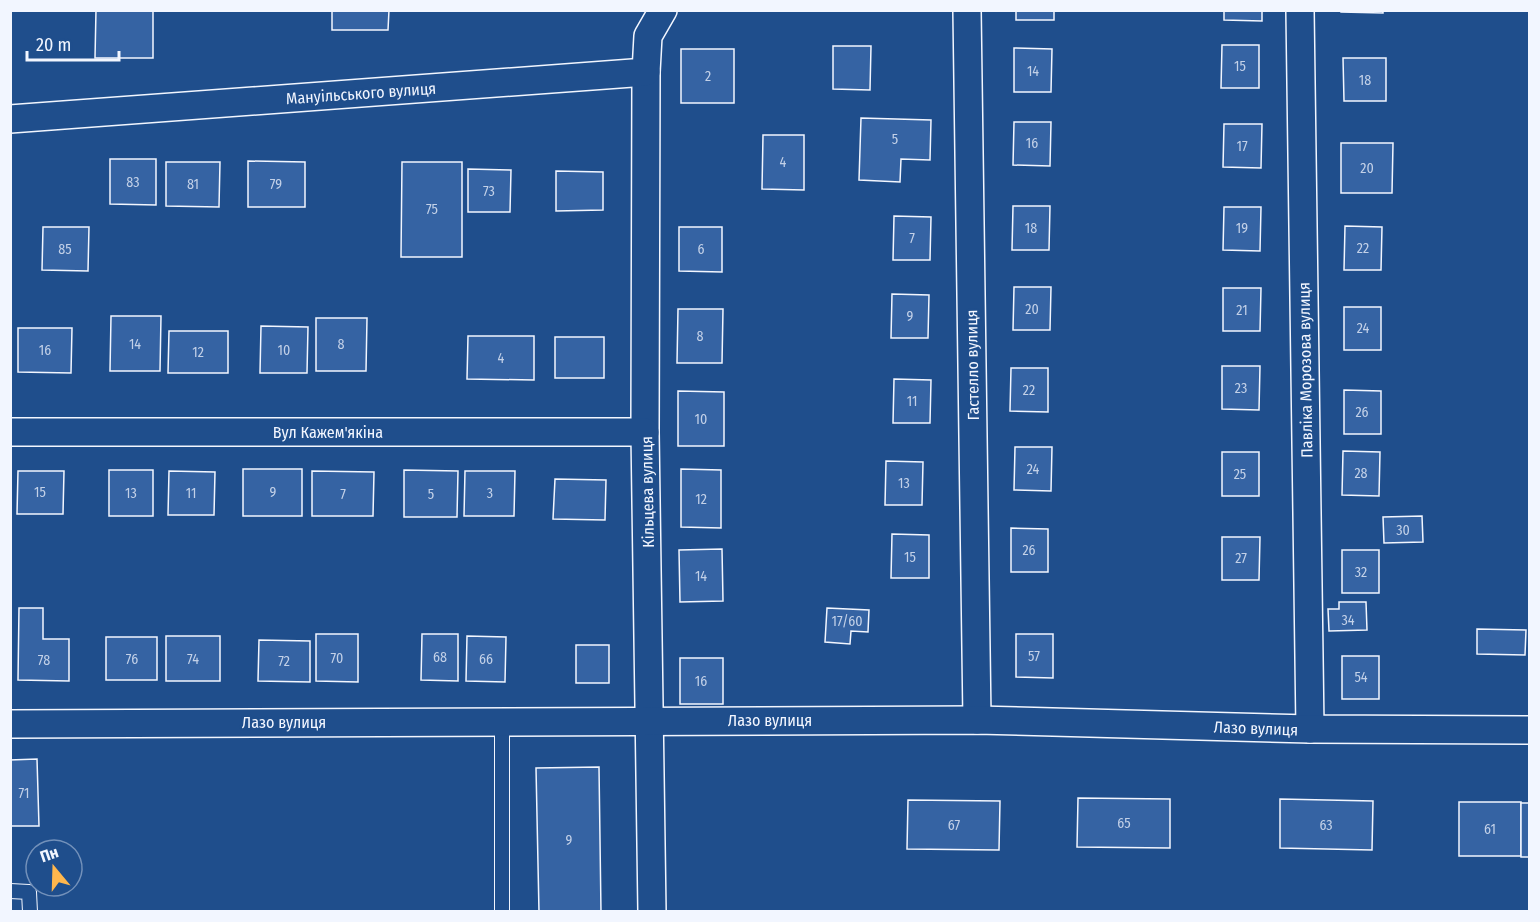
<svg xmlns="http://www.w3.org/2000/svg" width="1540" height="922" font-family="'Fira Sans Condensed',sans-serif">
<rect width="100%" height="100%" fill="#1f4e8c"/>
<!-- building -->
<g fill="#3563a3" stroke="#f2f6ff" stroke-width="1.5">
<path d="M96,10H153V58H95Z"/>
<path d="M332,10H389L388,30H332Z"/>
<rect x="1016" y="10" width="38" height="10"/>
<path d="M1224,10H1262V21L1224,20Z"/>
<path d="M1341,10H1383V13L1341,12Z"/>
<path d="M1222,45H1259V88H1221Z"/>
<path d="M833,46H871L870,90L833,89Z"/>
<path d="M1014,48L1052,49L1051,92H1014Z"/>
<rect x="681" y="49" width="53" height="54"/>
<path d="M1343,58H1386V101H1344Z"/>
<path d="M861,118L931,120L930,160L901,159L900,182L859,180Z"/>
<path d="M1014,122H1051L1050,166L1013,165Z"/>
<path d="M1224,124H1262L1261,168L1223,167Z"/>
<path d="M763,135H804V190L762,189Z"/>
<path d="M1341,143H1393L1392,193H1341Z"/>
<path d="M110,159H156V205L110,204Z"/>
<path d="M248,161L305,162V207H248Z"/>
<path d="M166,162H220L219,207L166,206Z"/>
<path d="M402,162H462V257H401Z"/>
<path d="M468,169L511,170L510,212H468Z"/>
<path d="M556,171L603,172V210L556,211Z"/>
<path d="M1013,206H1050L1049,250H1012Z"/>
<path d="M1224,207H1261L1260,251L1223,250Z"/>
<path d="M894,216L931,217L930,260H893Z"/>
<path d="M1345,226L1382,227L1381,270H1344Z"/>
<path d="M43,227H89L88,271L42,270Z"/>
<path d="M679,227H722V272L679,271Z"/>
<path d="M1014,287H1051L1050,330H1013Z"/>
<path d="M1223,288H1261L1260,331H1223Z"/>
<path d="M892,294L929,295L928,338H891Z"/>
<rect x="1344" y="307" width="37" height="43"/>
<path d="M678,309H723L722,363H677Z"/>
<path d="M111,316H161L160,371H110Z"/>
<path d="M316,318H367L366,371H316Z"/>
<path d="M261,326L308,327L307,373H260Z"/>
<path d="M18,328H72L71,373L18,372Z"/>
<path d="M169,331H228V373H168Z"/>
<path d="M468,336H534V380L467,379Z"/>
<rect x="555" y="337" width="49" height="41"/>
<path d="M1222,366H1260L1259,410L1222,409Z"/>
<path d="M1011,368H1048V412L1010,411Z"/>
<path d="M894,379L931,380L930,423H893Z"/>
<path d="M1344,390L1381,391V434H1344Z"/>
<path d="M678,391L724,392V446H678Z"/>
<path d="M1015,447H1052L1051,491L1014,490Z"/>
<path d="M1343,451L1380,452L1379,496L1342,495Z"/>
<rect x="1222" y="452" width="37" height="44"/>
<path d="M886,461L923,462L922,505H885Z"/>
<rect x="243" y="469" width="59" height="47"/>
<path d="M681,469L721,470V528L681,527Z"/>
<rect x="109" y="470" width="44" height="46"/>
<path d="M404,470L458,471L457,517H404Z"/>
<path d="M18,471H64L63,514H17Z"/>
<path d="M169,471L215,472L214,515H168Z"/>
<path d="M312,471L374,472L373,516H312Z"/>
<path d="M465,471H515L514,516H464Z"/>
<path d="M555,479L606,480L605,520L553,519Z"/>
<path d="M1422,516L1423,542L1384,543L1383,517Z"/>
<path d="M1011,528L1048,529V572H1011Z"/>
<path d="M892,534L929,535V578H891Z"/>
<path d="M1222,537H1260L1259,580H1222Z"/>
<path d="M722,549L723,601L680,602L679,550Z"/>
<rect x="1342" y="550" width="37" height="43"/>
<path d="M1339,602H1366L1367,630L1329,631L1328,609H1339Z"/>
<path d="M19,608H43V639H69V681L18,680Z"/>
<path d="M827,608L869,610L868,632L851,631L850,644L825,642Z"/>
<path d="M1477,629L1526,630L1525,655L1477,654Z"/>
<path d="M316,634H358V682L316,681Z"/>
<path d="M422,634H458V681L421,680Z"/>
<path d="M1016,634H1053V678L1016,677Z"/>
<rect x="166" y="636" width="54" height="45"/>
<path d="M467,636L506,637L505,682L466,681Z"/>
<rect x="106" y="637" width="51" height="43"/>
<path d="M259,640L310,641V682L258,681Z"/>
<rect x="576" y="645" width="33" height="38"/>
<rect x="1342" y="656" width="37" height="43"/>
<rect x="680" y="658" width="43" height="46"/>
<path d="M37,759L39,826H10V760Z"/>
<path d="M599,767L601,912H539L536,768Z"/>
<path d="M1078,798L1170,799V848L1077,847Z"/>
<path d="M1280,799L1373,801L1372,850L1280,848Z"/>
<path d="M908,800L1000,801L999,850L907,849Z"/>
<rect x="1459" y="802" width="62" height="54"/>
<rect x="1521" y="803" width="9" height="54"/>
</g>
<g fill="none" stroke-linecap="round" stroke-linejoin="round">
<defs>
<g id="service">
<path d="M502,721V912"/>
<path d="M10,891L29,892L30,912"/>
</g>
<g id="minor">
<path d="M967,10L977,720"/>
<path d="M1300,10L1310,729"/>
<path d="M646,72L645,432L652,912"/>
<path d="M10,119L646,72L648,36L663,10"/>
<path d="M10,432H645"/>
<path d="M10,724L977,720L1310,729L1530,730"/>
</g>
</defs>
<!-- service casing -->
<use href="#service" stroke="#f2f6ff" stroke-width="16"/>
<!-- minor casing -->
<use href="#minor" stroke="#f2f6ff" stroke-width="30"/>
<!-- service -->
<use href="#service" stroke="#1f4e8c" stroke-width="14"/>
<!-- minor -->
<use href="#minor" stroke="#1f4e8c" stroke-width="27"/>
</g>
<g text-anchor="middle" stroke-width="4.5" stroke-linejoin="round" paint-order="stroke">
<!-- number labels -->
<g font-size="14" fill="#c3d1e8">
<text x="1240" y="71">15</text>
<text x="1033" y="76">14</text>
<text x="708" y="81">2</text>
<text x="1365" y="85">18</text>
<text x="895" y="144">5</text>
<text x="1032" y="148">16</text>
<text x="1242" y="151">17</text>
<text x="783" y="167">4</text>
<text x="1367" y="173">20</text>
<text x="133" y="187">83</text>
<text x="193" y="189">81</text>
<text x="276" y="189">79</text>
<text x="489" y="196">73</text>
<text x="432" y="214">75</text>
<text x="1031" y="233">18</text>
<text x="1242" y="233">19</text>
<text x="912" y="243">7</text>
<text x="1363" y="253">22</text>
<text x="65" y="254">85</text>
<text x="701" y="254">6</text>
<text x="1032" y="314">20</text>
<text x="1242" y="315">21</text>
<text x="910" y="321">9</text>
<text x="1363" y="333">24</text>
<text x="700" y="341">8</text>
<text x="135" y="349">14</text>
<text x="341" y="349">8</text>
<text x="45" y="355">16</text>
<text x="284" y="355">10</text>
<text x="198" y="357">12</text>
<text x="501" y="363">4</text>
<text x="1241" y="393">23</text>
<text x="1029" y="395">22</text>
<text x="912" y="406">11</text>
<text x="1362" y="417">26</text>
<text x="701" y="424">10</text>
<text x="1033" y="474">24</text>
<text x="1361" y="478">28</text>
<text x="1240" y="479">25</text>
<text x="904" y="488">13</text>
<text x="40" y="497">15</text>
<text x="273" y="497">9</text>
<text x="131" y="498">13</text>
<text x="191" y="498">11</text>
<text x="490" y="498">3</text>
<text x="343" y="499">7</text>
<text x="431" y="499">5</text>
<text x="701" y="504">12</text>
<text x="1403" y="535">30</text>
<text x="1029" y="555">26</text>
<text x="910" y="562">15</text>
<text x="1241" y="563">27</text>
<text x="1361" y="577">32</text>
<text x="701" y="581">14</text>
<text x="1348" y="625">34</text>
<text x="847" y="626">17/60</text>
<text x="1034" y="661">57</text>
<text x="440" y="662">68</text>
<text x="337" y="663">70</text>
<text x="132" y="664">76</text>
<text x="193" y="664">74</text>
<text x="486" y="664">66</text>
<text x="44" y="665">78</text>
<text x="284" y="666">72</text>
<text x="1361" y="682">54</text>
<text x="701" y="686">16</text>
<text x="24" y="798">71</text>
<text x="1124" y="828">65</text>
<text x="954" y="830">67</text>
<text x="1326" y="830">63</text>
<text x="1490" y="834">61</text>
<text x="569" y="845">9</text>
</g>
<!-- street labels -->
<g font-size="16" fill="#f2f6ff" stroke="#1f4e8c">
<text transform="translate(361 93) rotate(-4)" y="6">Мануільського вулиця</text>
<text transform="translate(972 365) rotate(-91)" y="6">Гастелло вулиця</text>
<text transform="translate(1305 370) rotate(-91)" y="6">Павліка Морозова вулиця</text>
<text x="328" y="438">Вул Кажем'якіна</text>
<text transform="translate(647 492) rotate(-91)" y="6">Кільцева вулиця</text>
<text x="770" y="726">Лазо вулиця</text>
<text x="284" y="728">Лазо вулиця</text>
<text transform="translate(1256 728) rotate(2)" y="6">Лазо вулиця</text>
</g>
</g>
<!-- border -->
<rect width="1540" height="922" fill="none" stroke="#f2f6ff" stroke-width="24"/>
<!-- north arrow -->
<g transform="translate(54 868) rotate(341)"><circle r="28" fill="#1f4e8c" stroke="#7391ba" stroke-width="1.5"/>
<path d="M0-4.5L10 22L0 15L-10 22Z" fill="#ffb74d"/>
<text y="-9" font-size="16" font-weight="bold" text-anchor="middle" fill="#f2f6ff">Пн</text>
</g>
<!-- scale -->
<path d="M27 51v9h92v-9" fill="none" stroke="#f2f6ff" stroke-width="3"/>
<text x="36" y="51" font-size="18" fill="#f2f6ff" stroke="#1f4e8c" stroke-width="4.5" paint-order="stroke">20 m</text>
</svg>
